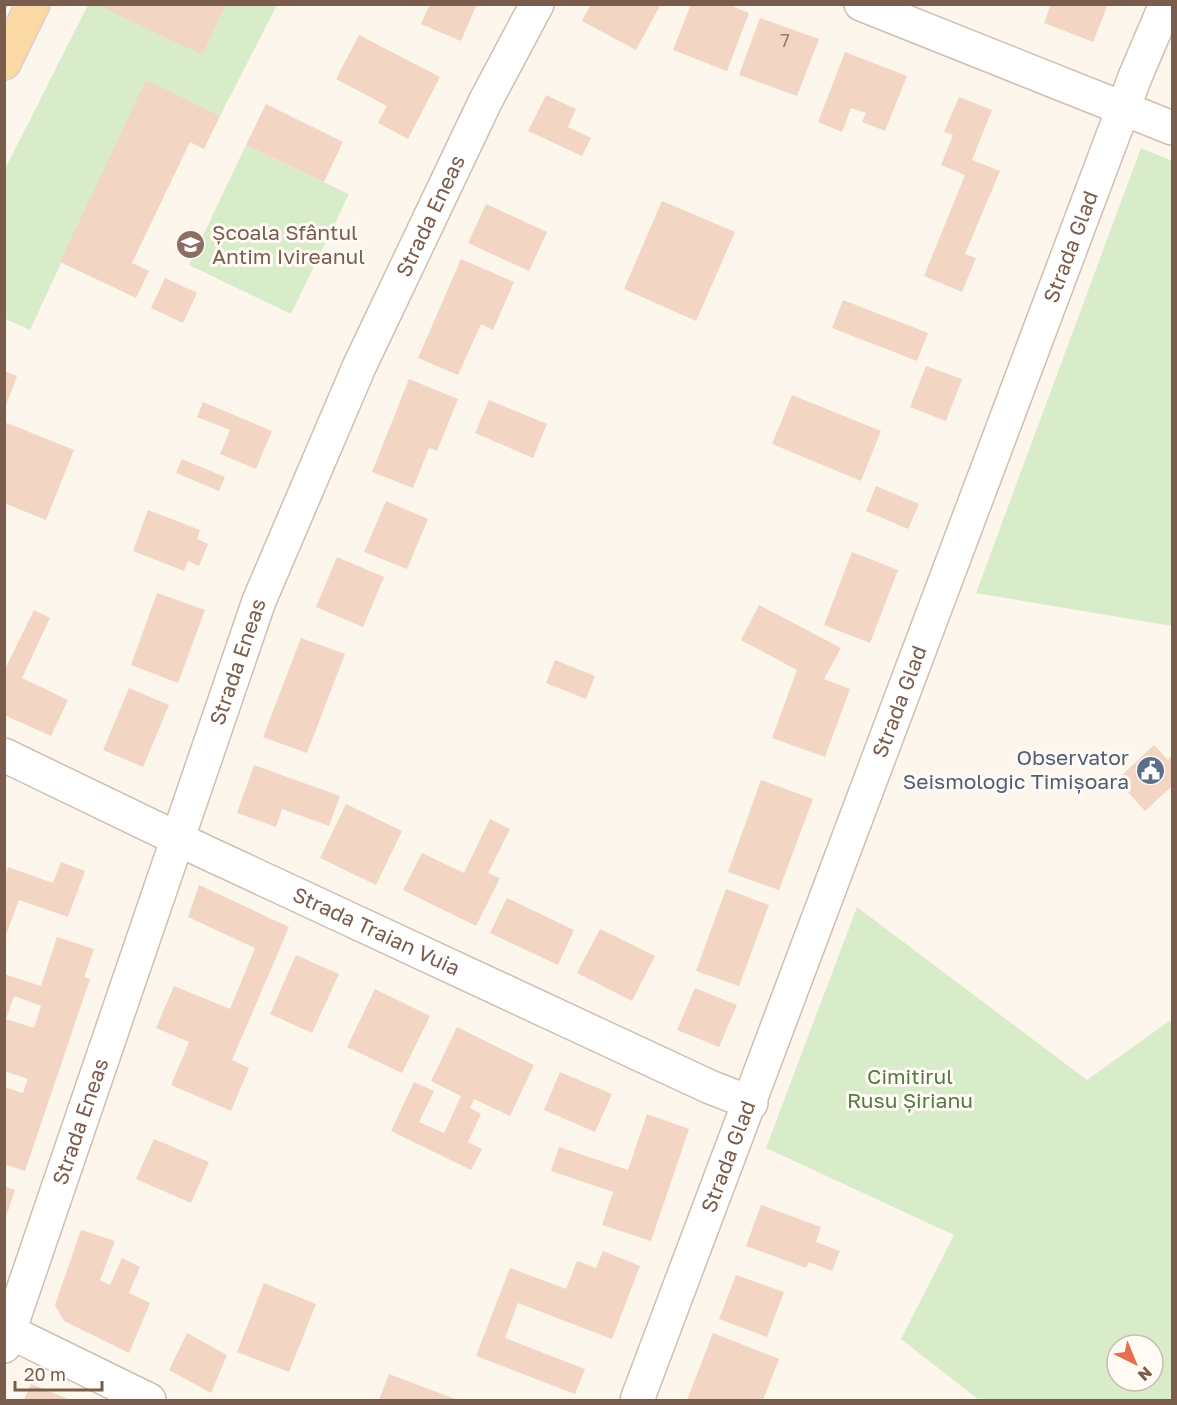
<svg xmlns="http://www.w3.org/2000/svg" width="1177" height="1405" font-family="'Golos Text',sans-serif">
<rect width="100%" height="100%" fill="#fdf6ec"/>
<!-- green -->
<g fill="#d8ecc9" fill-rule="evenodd">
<path d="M88,5H277L220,116L146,81L30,330L5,319L4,171Z"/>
<path d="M246,145L349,194L291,314L189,265Z"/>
<path d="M1141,148L1172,161V626L976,593Z"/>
<path d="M857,907L1087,1080L1172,1019V1400H979L901,1339L954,1235L766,1148ZM1117,1345H1153V1381H1117Z"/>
</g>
<!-- building -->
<g fill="#f3d5c3" fill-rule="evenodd">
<path d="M103,4H226L202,55L102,7Z"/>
<path d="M430,4H477L461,41L421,24Z"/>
<path d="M591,4H661L636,50L582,21Z"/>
<path d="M691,4H727L749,13L727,71L673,50Z"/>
<path d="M1051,4H1108L1093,42L1044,23Z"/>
<path d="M760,18L819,39L797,96L739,75Z"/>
<path d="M359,35L440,77L408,139L378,123L387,106L336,79Z"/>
<path d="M845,52L907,76L885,131L862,122L866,113L851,108L842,132L818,122Z"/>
<path d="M146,80L220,116L204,149L190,142L132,263L149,271L136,298L60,262Z"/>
<path d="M546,95L576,109L568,127L591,138L582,156L528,131Z"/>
<path d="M959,97L992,110L972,160L1000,171L965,254L976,258L962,292L924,276L965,175L941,165L953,135L944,132Z"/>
<path d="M266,104L343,142L324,182L246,145Z"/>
<path d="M662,201L735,232L696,321L624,289Z"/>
<path d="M486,204L547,232L529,271L468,243Z"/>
<path d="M461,259L514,282L493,330L481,324L458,375L418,358Z"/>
<path d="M165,278L197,293L183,323L151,308Z"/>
<path d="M843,300L928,333L917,361L832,328Z"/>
<path d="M926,366L962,379L946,421L910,407Z"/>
<path d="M4,371L17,376L5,408H4Z"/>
<path d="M409,379L458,399L437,451L429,448L413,488L372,472Z"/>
<path d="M792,395L881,431L861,481L772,444Z"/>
<path d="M489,400L547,424L533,458L475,433Z"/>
<path d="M203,402L272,431L256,469L220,454L230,430L197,417Z"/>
<path d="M7,423L74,450L46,520L4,503V430Z"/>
<path d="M182,459L225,477L219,491L176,473Z"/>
<path d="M876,486L919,504L908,529L866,511Z"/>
<path d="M386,501L428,519L407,569L364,552Z"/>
<path d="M148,510L200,530L197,539L208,544L199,566L188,561L184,571L133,551Z"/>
<path d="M852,552L898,570L870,643L824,625Z"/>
<path d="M337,557L384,577L363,627L316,607Z"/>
<path d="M157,593L205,610L178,683L131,665Z"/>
<path d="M759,605L841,648L824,679L850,689L825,757L772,738L797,670L741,640Z"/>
<path d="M34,610L50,618L22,678L68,700L51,736L4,715V671Z"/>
<path d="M301,638L345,654L307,753L263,737Z"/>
<path d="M555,660L595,676L586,699L546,683Z"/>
<path d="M129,688L169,705L143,767L103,750Z"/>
<path d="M1154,745L1168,760L1172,756V786L1145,811L1117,780Z"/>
<path d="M254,765L340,796L329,826L282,809L276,827L237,813Z"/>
<path d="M761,780L813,799L779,890L728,872Z"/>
<path d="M346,804L402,831L376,885L320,858Z"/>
<path d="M490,819L510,829L488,873L500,878L476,926L403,890L422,853L464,873Z"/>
<path d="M61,862L85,871L68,917L19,900L4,940V878L8,867L53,883Z"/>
<path d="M199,885L289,927L232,1060L249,1068L231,1111L171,1085L189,1042L156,1028L174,986L230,1009L255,948L188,917Z"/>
<path d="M726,889L769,905L739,986L696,971Z"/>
<path d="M507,898L574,930L558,965L490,933Z"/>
<path d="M600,929L655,956L632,1001L577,973Z"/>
<path d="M57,937L94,949L84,977L90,979L25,1171L4,1164V1087L23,1093L28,1079L4,1071V974L41,986ZM14,996L41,1006L34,1028L6,1019Z"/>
<path d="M296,955L339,974L312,1033L270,1014Z"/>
<path d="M695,988L737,1005L719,1047L677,1030Z"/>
<path d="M375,989L430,1016L402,1073L347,1047Z"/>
<path d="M457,1027L534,1065L510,1116L474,1099L470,1108L481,1114L468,1142L482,1149L471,1170L391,1131L414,1082L434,1091L419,1122L444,1133L461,1096L431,1081Z"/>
<path d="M560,1072L612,1094L595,1132L544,1110Z"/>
<path d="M647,1114L689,1129L651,1241L602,1225L613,1192L551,1171L559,1147L628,1170Z"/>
<path d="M154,1139L209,1162L191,1203L136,1179Z"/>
<path d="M4,1186L15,1190L5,1220H4Z"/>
<path d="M761,1205L821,1227L816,1242L840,1251L832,1271L809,1262L806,1268L746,1246Z"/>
<path d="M81,1230L115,1241L100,1280L110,1285L122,1258L140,1267L129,1293L150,1303L129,1353L64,1321L55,1305Z"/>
<path d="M603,1251L640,1266L612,1339L518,1303L505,1338L585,1369L575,1394L476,1356L510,1268L566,1289L577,1261L596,1268Z"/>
<path d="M736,1275L784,1292L767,1337L719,1319Z"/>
<path d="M264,1283L316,1304L289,1372L237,1352Z"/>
<path d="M187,1333L227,1355L211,1393L169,1370Z"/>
<path d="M713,1333L779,1359L763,1400H687Z"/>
<path d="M389,1374L458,1400H379Z"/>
<path d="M31,1384L71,1400H24Z"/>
</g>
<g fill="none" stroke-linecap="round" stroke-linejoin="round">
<defs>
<g id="minor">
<path d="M861,4L1172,128"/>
<path id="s1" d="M4,755L203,851L710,1087L751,1103"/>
<path d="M4,1329L149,1400"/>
<path id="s2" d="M4,1346L259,601L359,367L485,102L537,4"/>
<path id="s3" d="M637,1400L1135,77L1166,4"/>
</g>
<path id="major" d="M4,63L33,4"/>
</defs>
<!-- minor casing -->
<use href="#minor" stroke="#d1beb0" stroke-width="36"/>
<!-- major casing -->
<use href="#major" stroke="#dad1cd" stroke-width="36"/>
<!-- minor -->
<use href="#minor" stroke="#fff" stroke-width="33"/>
<!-- major -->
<use href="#major" stroke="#fbd9a5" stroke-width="33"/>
<!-- tram -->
<path stroke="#b9a8c9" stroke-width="1.5" d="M4,10L7,4"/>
</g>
<!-- icons -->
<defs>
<symbol id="school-disc" viewBox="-11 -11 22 22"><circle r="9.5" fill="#8d6e63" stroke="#fffaf3"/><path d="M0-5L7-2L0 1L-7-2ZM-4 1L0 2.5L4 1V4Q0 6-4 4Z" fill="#fff"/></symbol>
<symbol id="civic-disc" viewBox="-11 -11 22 22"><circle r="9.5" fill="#5c6f8a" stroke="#fffaf3"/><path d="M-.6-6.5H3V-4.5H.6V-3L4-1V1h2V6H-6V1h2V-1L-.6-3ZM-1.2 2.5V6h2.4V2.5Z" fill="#fff"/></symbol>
</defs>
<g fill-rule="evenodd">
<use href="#school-disc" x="174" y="228" width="33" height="33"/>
<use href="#civic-disc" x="1134" y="754" width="33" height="33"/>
</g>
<g text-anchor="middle" stroke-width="6" stroke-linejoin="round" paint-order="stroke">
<!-- number labels -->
<g font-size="18" fill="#987a6a">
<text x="785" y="47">7</text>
</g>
<!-- street labels -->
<g font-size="21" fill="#7a5c4d" stroke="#fffaf3">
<text dy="7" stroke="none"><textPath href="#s2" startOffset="1209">Strada Eneas</textPath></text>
<text dy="7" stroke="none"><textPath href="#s3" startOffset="1232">Strada Glad</textPath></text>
<text dy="7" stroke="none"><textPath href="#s2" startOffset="723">Strada Eneas</textPath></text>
<text dy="7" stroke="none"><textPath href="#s3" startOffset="746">Strada Glad</textPath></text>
<text dy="7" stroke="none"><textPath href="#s1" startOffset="412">Strada Traian Vuia</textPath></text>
<text dy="7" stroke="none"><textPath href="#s2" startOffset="237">Strada Eneas</textPath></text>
<text dy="7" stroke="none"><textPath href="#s3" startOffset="260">Strada Glad</textPath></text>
</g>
<!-- education labels -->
<g font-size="21" fill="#785e54" stroke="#fffaf3" text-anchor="start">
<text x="212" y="240">Școala Sfântul<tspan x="212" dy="24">Antim Ivireanul</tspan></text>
</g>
<!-- service labels -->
<g font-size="21" fill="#4e5e75" stroke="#fffaf3" text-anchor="end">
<text x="1129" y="765">Observator<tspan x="1129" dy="24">Seismologic Timișoara</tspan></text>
</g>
<!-- park labels -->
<g font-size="21" fill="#537a41" stroke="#fffaf3">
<text x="910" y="1084">Cimitirul<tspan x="910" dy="24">Rusu Șirianu</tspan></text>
</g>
</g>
<!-- border -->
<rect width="1177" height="1405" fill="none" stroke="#7a5c4d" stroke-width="12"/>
<!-- north arrow -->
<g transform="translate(1135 1363) rotate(137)"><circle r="28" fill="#fffaf3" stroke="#cabbb1" stroke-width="1.5"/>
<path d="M0-4.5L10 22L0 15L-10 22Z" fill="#e76f51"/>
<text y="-9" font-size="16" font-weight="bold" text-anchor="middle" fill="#7a5c4d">N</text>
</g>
<!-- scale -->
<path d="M15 1381v9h87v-9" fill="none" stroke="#7a5c4d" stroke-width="3"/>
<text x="24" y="1381" font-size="18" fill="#7a5c4d" stroke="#fffaf3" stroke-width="4.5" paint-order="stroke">20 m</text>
</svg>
